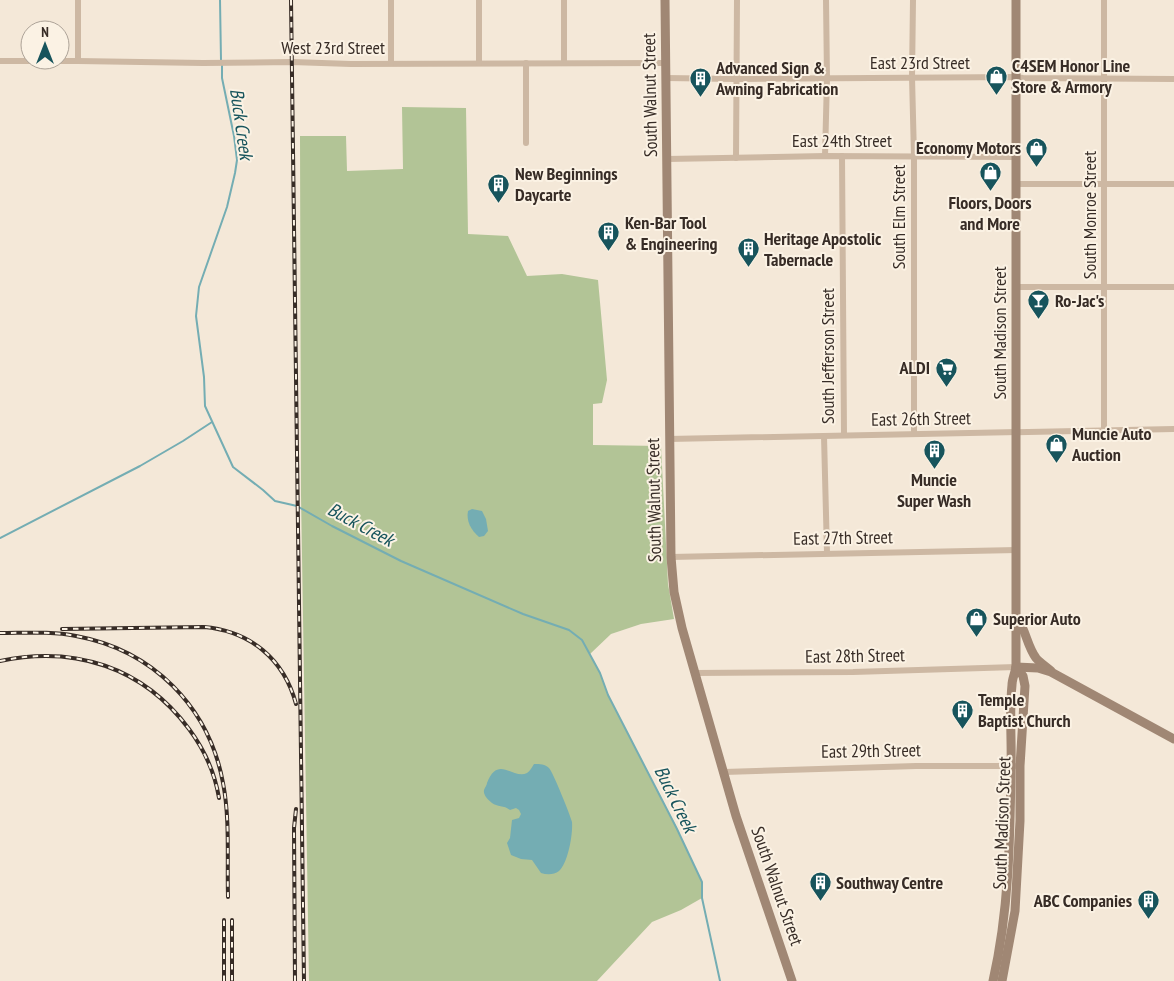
<svg xmlns="http://www.w3.org/2000/svg" width="1174" height="981" font-family="'PT Sans Narrow',sans-serif">
<rect width="100%" height="100%" fill="#f4e8d8"/>
<!-- green -->
<path fill="#b2c496" d="M402,107L466,108L468,234L508,236L527,276L562,274L598,280L607,380L602,403L593,404V445L661,446L668,584L674,619L641,624L611,634L590,654L600,673L608,695L675,824L702,882V898L681,910L652,922L597,981H309L301,495L300,136H346L347,171L403,169Z"/>
<!-- water -->
<g fill="#74adb3">
<path d="M472,509L482,511L486,519L488,531L484,536L479,537C471,530 466,521 468,511Z"/>
<path d="M534,764C540,764 545,764 549,768C553,772 571,817 572,822C573,834 568,863 559,871C554,875 547,875 541,873L532,860L521,859L511,855L507,843L510,838L512,820L519,818L521,814L519,810L516,808L510,810C504,805 497,807 492,803C488,800 483,795 484,790C485,787 487,785 487,783C498,754 513,780 527,773C530,771 532,767 534,764Z"/>
</g>
<g fill="none" stroke-linecap="round" stroke-linejoin="round">
<!-- stream -->
<g stroke="#74adb3" stroke-width="2">
<path d="M220,0L221,60"/>
<path d="M222,65V78L234,136L237,160L235,173L227,207L199,287L196,316L204,377L205,406L233,467L263,490L275,501L297,506L332,526L401,561L523,614L569,630L582,640L600,673L608,695L677,829L702,882V898L720,981"/>
<path d="M0,538L140,466L183,441L212,422"/>
</g>
<!-- minor -->
<g stroke="#cdb8a3" stroke-width="6">
<path d="M78,0V61"/>
<path d="M564,0V63"/>
<path d="M913,0L912,77L914,156V434"/>
<path d="M1104,0V430"/>
<path d="M0,61H78L203,63L292,62L351,64L665,63"/>
<path d="M391,63V0"/>
<path d="M479,63V0"/>
<path d="M526,63V143"/>
<path d="M666,78L736,79L1016,77L1023,78L1174,79"/>
<path d="M825,156L827,78L826,0"/>
<path d="M842,156L844,435"/>
<path d="M736,158L737,0"/>
<path d="M667,159L825,156L1016,157"/>
<path d="M1016,184H1174"/>
<path d="M1016,287H1174"/>
<path d="M824,436L827,553"/>
<path d="M669,439L1174,429"/>
<path d="M671,557L1017,550"/>
<path d="M695,673L853,672L1016,667"/>
<path d="M724,772L916,766H1015"/>
</g>
<!-- secondary -->
<g stroke="#a08774" stroke-width="9">
<path d="M665,0L671,557L674,592L682,628L736,816L792,981"/>
<path d="M1017,618C1026,630 1027,646 1036,658C1040,663 1047,667 1051,671"/>
<path d="M1016,667L1038,668L1051,672L1174,739"/>
<path d="M993,981C1009,911 1010,840 1011,769C1012,741 1009,713 1012,685C1012,679 1015,673 1016,667V0"/>
<path d="M1002,981L1015,911L1020,821V766L1025,686L1023,676L1016,667"/>
</g>
<defs>
<g id="rail">
<path d="M291,0L304,981"/>
<path d="M62,629L204,627C250,631 284,659 296,704"/>
<path d="M0,633C25,633 51,631 76,636C152,650 209,706 223,783C230,818 227,860 228,897"/>
<path d="M0,661C74,645 143,667 189,729C204,749 215,774 219,798"/>
<path d="M232,920V981"/>
<path d="M224,981V920"/>
<path d="M295,981L294,828L296,809"/>
</g>
</defs>
<!-- rail casing -->
<use href="#rail" stroke="#372c26" stroke-width="4"/>
<!-- rail -->
<use href="#rail" stroke="#fbf2e4" stroke-width="2" stroke-dasharray="5.5" stroke-linecap="butt"/>
</g>
<!-- icons -->
<defs>
<symbol id="shop-pin" viewBox="-11 -11 22 30"><path d="M0 17L-7.5 6A9.5 9.5 0 1 1 7.5 6Z" fill="#17545c" stroke="#fbf2e4"/><path d="M-5-2.5h2.3a2.7 3.5 0 0 1 5.4 0H5L5.5 6h-11ZM-1.5-2.5h3a1.5 2.3 0 0 0-3 0Z" fill="#fff"/></symbol>
<symbol id="building-pin" viewBox="-11 -11 22 30"><path d="M0 17L-7.5 6A9.5 9.5 0 1 1 7.5 6Z" fill="#17545c" stroke="#fbf2e4"/><path d="M-4-6H4V6H1V3H-1V6H-4ZM-2.5-4.3h1.7v1.8h-1.7ZM.8-4.3h1.7v1.8H.8ZM-2.5-1h1.7V.8h-1.7ZM.8-1h1.7V.8H.8Z" fill="#fff"/></symbol>
<symbol id="bar-pin" viewBox="-11 -11 22 30"><path d="M0 17L-7.5 6A9.5 9.5 0 1 1 7.5 6Z" fill="#17545c" stroke="#fbf2e4"/><path d="M-6-5H6L.8 .8V4.5H3.5V6h-7V4.5H-.8V.8Z" fill="#fff"/></symbol>
<symbol id="supermarket-pin" viewBox="-11 -11 22 30"><path d="M0 17L-7.5 6A9.5 9.5 0 1 1 7.5 6Z" fill="#17545c" stroke="#fbf2e4"/><path d="M-6-5.5h2.5l.6 2H6L4.5 2H-2.5L-4.4-4H-6ZM-1.5 3.2a1.3 1.3 0 1 0 .1 0ZM3 3.2a1.3 1.3 0 1 0 .1 0Z" fill="#fff"/></symbol>
</defs>
<g fill-rule="evenodd">
<use href="#shop-pin" x="984" y="64" width="25" height="34"/>
<use href="#building-pin" x="688" y="66" width="25" height="34"/>
<use href="#shop-pin" x="1024" y="136" width="25" height="34"/>
<use href="#shop-pin" x="978" y="160" width="25" height="34"/>
<use href="#building-pin" x="486" y="172" width="25" height="34"/>
<use href="#building-pin" x="596" y="220" width="25" height="34"/>
<use href="#building-pin" x="736" y="236" width="25" height="34"/>
<use href="#bar-pin" x="1026" y="288" width="25" height="34"/>
<use href="#supermarket-pin" x="934" y="356" width="25" height="34"/>
<use href="#shop-pin" x="1044" y="432" width="25" height="34"/>
<use href="#building-pin" x="922" y="438" width="25" height="34"/>
<use href="#shop-pin" x="964" y="606" width="25" height="34"/>
<use href="#building-pin" x="950" y="698" width="25" height="34"/>
<use href="#building-pin" x="808" y="870" width="25" height="34"/>
<use href="#building-pin" x="1136" y="888" width="25" height="34"/>
</g>
<g text-anchor="middle" stroke-width="4" stroke-linejoin="round" paint-order="stroke">
<!-- street labels -->
<g font-size="18" fill="#372c26" stroke="#fbf2e4">
<text x="333" y="54">West 23rd Street</text>
<text x="920" y="69">East 23rd Street</text>
<text transform="translate(650 95) rotate(-91)" y="6">South Walnut Street</text>
<text x="842" y="147">East 24th Street</text>
<text transform="translate(1090 215) rotate(-90)" y="6">South Monroe Street</text>
<text transform="translate(899 217) rotate(-90)" y="6">South Elm Street</text>
<text transform="translate(1000 333) rotate(-90)" y="6">South Madison Street</text>
<text transform="translate(828 356) rotate(-90)" y="6">South Jefferson Street</text>
<text transform="translate(921 419) rotate(-1)" y="6">East 26th Street</text>
<text transform="translate(654 500) rotate(-91)" y="6">South Walnut Street</text>
<text transform="translate(843 538) rotate(-1)" y="6">East 27th Street</text>
<text transform="translate(855 656) rotate(-1)" y="6">East 28th Street</text>
<text transform="translate(871 751) rotate(-1)" y="6">East 29th Street</text>
<text transform="translate(1002 823) rotate(-88)" y="6">South Madison Street</text>
<text transform="translate(777 886) rotate(71)" y="6">South Walnut Street</text>
</g>
<!-- poi labels -->
<g font-size="18" font-weight="bold" fill="#372c26" stroke="#fbf2e4" text-anchor="start">
<text x="1012" y="72">C4SEM Honor Line<tspan x="1012" dy="21">Store &amp; Armory</tspan></text>
<text x="716" y="74">Advanced Sign &amp;<tspan x="716" dy="21">Awning Fabrication</tspan></text>
<text x="1021" y="154" text-anchor="end">Economy Motors</text>
<text x="515" y="180">New Beginnings<tspan x="515" dy="21">Daycarte</tspan></text>
<text x="990" y="209" text-anchor="middle">Floors, Doors<tspan x="990" dy="21">and More</tspan></text>
<text x="625" y="229">Ken-Bar Tool<tspan x="625" dy="21">&amp; Engineering</tspan></text>
<text x="764" y="245">Heritage Apostolic<tspan x="764" dy="21">Tabernacle</tspan></text>
<text x="1055" y="307">Ro-Jac's</text>
<text x="930" y="374" text-anchor="end">ALDI</text>
<text x="1072" y="440">Muncie Auto<tspan x="1072" dy="21">Auction</tspan></text>
<text x="934" y="486" text-anchor="middle">Muncie<tspan x="934" dy="21">Super Wash</tspan></text>
<text x="993" y="625">Superior Auto</text>
<text x="978" y="706">Temple<tspan x="978" dy="21">Baptist Church</tspan></text>
<text x="836" y="889">Southway Centre</text>
<text x="1132" y="907" text-anchor="end">ABC Companies</text>
</g>
<!-- water labels -->
<g font-size="19" font-style="italic" fill="#17545c" stroke="#fbf2e4">
<text transform="translate(242 124) rotate(82)" y="7">Buck Creek</text>
<text transform="translate(361 524) rotate(28)" y="7">Buck Creek</text>
<text transform="translate(676 799) rotate(64)" y="7">Buck Creek</text>
</g>
</g>
<!-- north arrow -->
<g transform="translate(45 45)"><circle r="24" fill="#fbf2e4" stroke="#ada398"/>
<path d="M0-4L9 19L0 12L-9 19Z" fill="#17545c"/>
<text y="-8" font-size="14" font-weight="bold" text-anchor="middle" fill="#372c26">N</text>
</g>
</svg>
